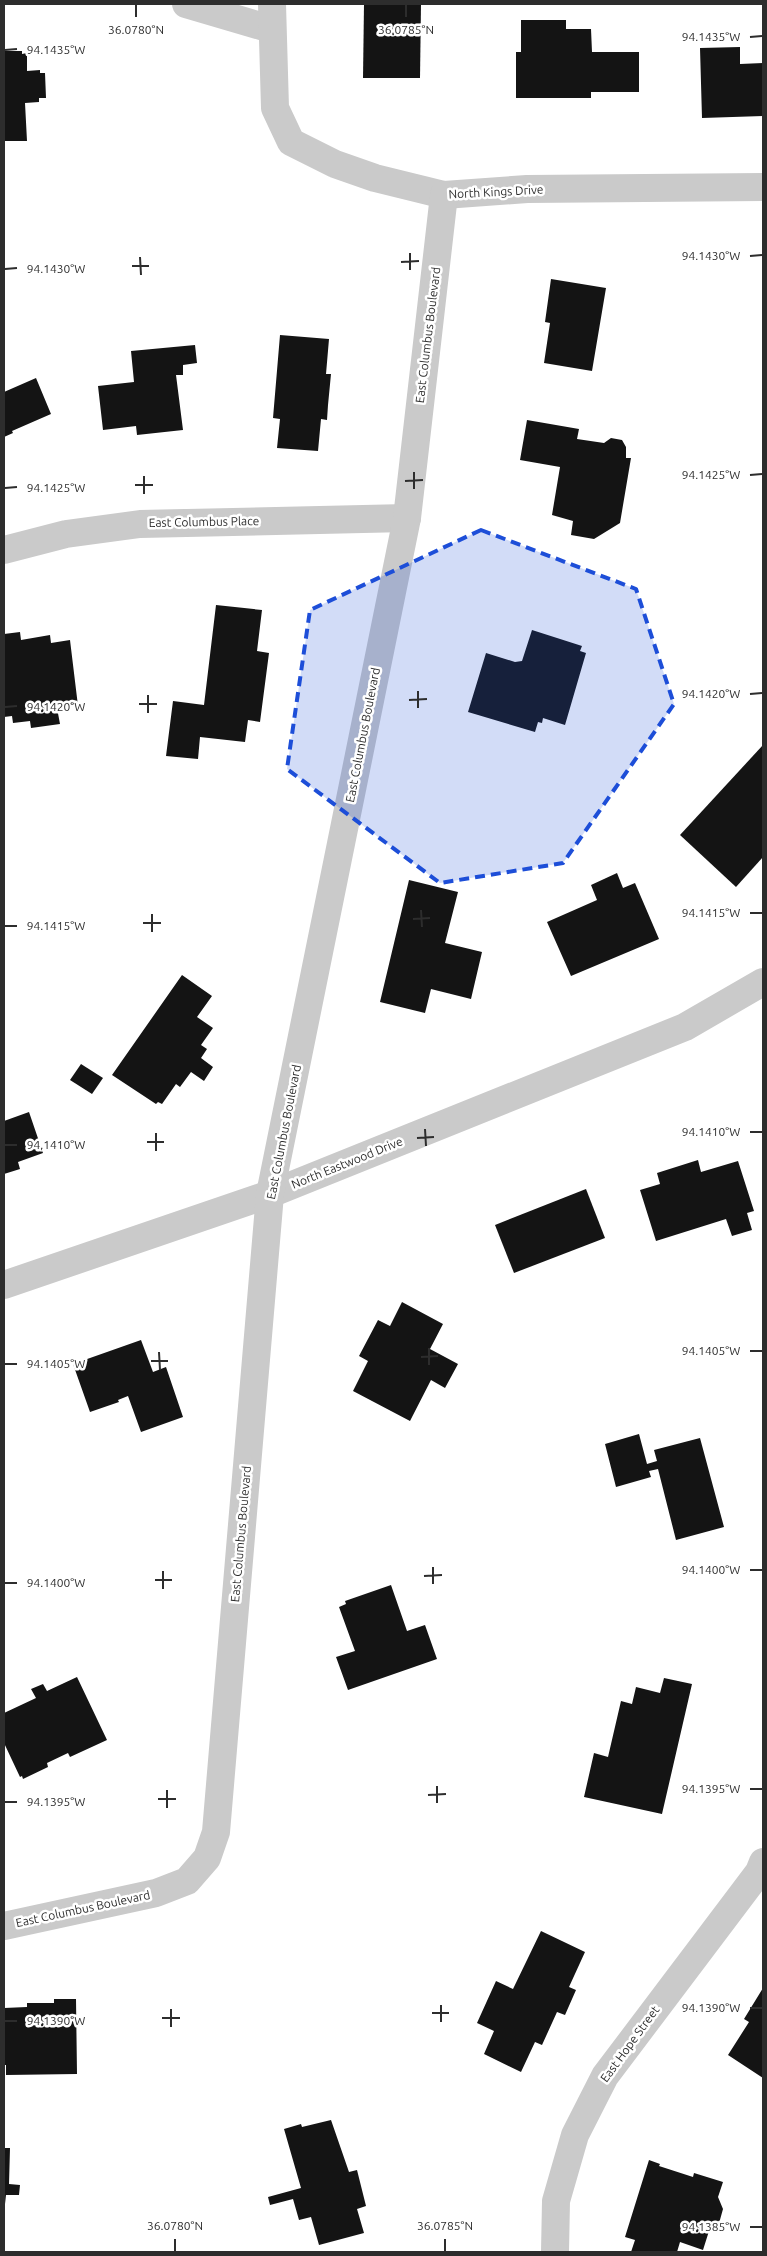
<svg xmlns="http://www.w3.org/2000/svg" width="767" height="2256" font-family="Ubuntu,sans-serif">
<rect width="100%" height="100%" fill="#fff"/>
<!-- building -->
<g fill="#141414">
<path d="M364,4H421L420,78H363Z"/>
<path d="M521,20H566V29H591L592,52H639V92H591V98H516V52H521Z"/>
<path d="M740,47V64L763,63V116L702,118L700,48Z"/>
<path d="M4,51H22V54L27,53V71L40,70V73H45L46,98H39V102L25,103L27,141H4Z"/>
<path d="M551,279L606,288L592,371L544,363L550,323L545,322Z"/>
<path d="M280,335L329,339L326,374H331L328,405L327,420L321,419L318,451L277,448L280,419L273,418Z"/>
<path d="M195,345L197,363L183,365V375H176L183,430L137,435L136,426L103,430L98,386L134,382L131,351Z"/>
<path d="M36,378L51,414L12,431L13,433L4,437V392Z"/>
<path d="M527,420L579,429L577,439L604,443L611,438L622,440L626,447V458H631L620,523L594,539L571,535L573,521L552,515L560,467L520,460Z"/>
<path d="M216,605L262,610L257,651L269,653L260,722L248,720L245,742L200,737L198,759L166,756L173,701L204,705Z"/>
<path d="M532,630L582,646L580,651L586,653L565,725L543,718L542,723L538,722L535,732L468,712L486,653L515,662L522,661Z"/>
<path d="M20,632L21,640L50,635L51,643L70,640L78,706L57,708L60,724L31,728L30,721L13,723L12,716L4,717V634Z"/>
<path d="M763,745V857L736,887L680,835Z"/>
<path d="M617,873L623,888L635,883L659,939L571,976L547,922L597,900L591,885Z"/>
<path d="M409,880L458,892L445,943L482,952L471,999L431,989L425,1013L380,1002Z"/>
<path d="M182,975L212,996L197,1017L213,1028L201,1045L207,1049L201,1058L213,1067L204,1081L191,1072L180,1087L176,1084L162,1104L158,1102L156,1104L112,1075Z"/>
<path d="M81,1064L103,1078L92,1094L70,1080Z"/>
<path d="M29,1112L43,1153L18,1162L20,1169L4,1174V1121Z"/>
<path d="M698,1160L701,1172L738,1161L754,1211L747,1213L752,1230L732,1236L726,1219L656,1241L640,1190L660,1184L657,1173Z"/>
<path d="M586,1189L605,1238L514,1273L495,1225Z"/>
<path d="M402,1302L443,1324L430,1349L458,1364L445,1388L431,1380L410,1421L353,1391L368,1361L359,1356L378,1320L390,1326Z"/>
<path d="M141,1340L153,1372L166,1367L183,1417L141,1432L128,1396L118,1400L119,1402L90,1412L73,1364Z"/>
<path d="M639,1434L647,1464L657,1461L654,1450L700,1438L724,1527L676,1540L658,1469L649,1471L651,1477L616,1487L605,1444Z"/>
<path d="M391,1585L407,1631L425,1625L437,1659L348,1690L336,1657L355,1651L339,1607L346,1604L345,1601Z"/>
<path d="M77,1677L107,1740L70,1757L68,1753L47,1763L48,1767L23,1779L22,1776L20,1777L4,1743V1713L36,1698L31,1689L43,1684L47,1691Z"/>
<path d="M664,1678L692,1684L662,1814L584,1797L594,1753L608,1757L621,1701L632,1704L636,1687L660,1693Z"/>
<path d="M541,1931L585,1952L569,1987L576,1990L565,2015L557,2012L542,2045L535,2042L521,2072L484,2054L494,2031L477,2023L496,1981L513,1989Z"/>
<path d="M763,1988V2078L728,2055L749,2022L744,2019Z"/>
<path d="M54,1999H76L77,2074L6,2075V2065H4V2008L27,2007V2003H54Z"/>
<path d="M331,2120L349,2172L357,2170L366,2206L357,2209L364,2233L319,2245L311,2217L299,2220L293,2199L270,2205L268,2197L301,2188L284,2129L301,2124L302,2127Z"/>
<path d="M4,2148H10L9,2184L20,2185L19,2195H6L5,2204H4Z"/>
<path d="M649,2160L660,2164L659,2166L693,2177L694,2173L723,2182L718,2197L723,2209L718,2227L709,2231L703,2250L680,2242L677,2252H631L635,2240L625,2237Z"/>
</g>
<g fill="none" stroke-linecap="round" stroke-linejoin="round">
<!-- street -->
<g stroke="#cacaca" stroke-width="28">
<path d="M186,4L271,29"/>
<path d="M272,4L275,108L291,142L335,164L375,178L444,195L527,189L763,187"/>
<path d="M4,550L66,534L140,524L407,518"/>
<path d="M4,1285L270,1194L685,1027L763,982"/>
<path d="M4,1926L156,1893L187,1881L207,1858L216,1832L270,1194L407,518L444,195"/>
<path d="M555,2252L556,2201L575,2135L605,2076L759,1872L763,1862"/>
</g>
</g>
<!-- marked area -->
<path fill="#1d4ed8" fill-opacity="0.2" stroke="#1d4ed8" stroke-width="4" stroke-dasharray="10 6" stroke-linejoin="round" d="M481,530L636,589L674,704L563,863L440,883L287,769L310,610Z"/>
<!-- ticks -->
<path fill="none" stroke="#2d2d2d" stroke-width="2" d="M136,5V17M406,5V17M750,37L762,36M5,50L17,49M410,253V270M750,256L762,255M140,257L141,275M401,262L419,261M132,266H149M5,269L17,268M414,472V489M750,475L762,474M144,476V494M405,481L423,480M135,485H153M5,488L17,487M418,691V708M750,694L762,693M148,695V713M409,700L427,699M139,704H157M5,707L17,706M421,910L422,927M750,913H762M152,914V932M413,919L430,918M143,923H161M5,926H17M425,1129L426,1146M750,1132H762M156,1133V1151M417,1138L434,1137M147,1142H164M5,1145H17M429,1348V1365M750,1351H762M159,1352L160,1370M421,1357L438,1356M151,1361H168M5,1364H17M433,1567V1584M750,1570H762M163,1571V1589M424,1576L442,1575M155,1580H172M5,1583H17M437,1786V1803M750,1789H762M167,1790V1808M428,1795L446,1794M158,1799H176M5,1802H17M441,2005V2022M750,2008H762M171,2009V2027M432,2013H449M162,2018H180M5,2021H17M750,2227H762M175,2239V2251M445,2239V2251"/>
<g text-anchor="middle" stroke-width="5" stroke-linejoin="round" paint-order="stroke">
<!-- street labels -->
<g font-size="12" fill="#2d2d2d" stroke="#fff">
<text transform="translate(496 192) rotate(-3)" y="4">North Kings Drive</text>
<text transform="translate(428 335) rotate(-83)" y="4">East Columbus Boulevard</text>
<text transform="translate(204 522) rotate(-1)" y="4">East Columbus Place</text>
<text transform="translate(363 735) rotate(-79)" y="4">East Columbus Boulevard</text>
<text transform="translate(284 1132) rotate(-79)" y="4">East Columbus Boulevard</text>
<text transform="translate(347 1163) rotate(-22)" y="4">North Eastwood Drive</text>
<text transform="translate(241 1534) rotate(-85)" y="4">East Columbus Boulevard</text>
<text transform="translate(83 1909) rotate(-12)" y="4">East Columbus Boulevard</text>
<text transform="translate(630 2044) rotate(-54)" y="4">East Hope Street</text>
</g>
</g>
<g font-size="12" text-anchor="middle" fill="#2d2d2d" stroke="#fff" stroke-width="5" stroke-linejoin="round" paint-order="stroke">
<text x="136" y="34">36.0780°N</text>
<text x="406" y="34">36.0785°N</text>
<text x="711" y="41">94.1435°W</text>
<text x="56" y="54">94.1435°W</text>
<text x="711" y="260">94.1430°W</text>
<text x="56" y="273">94.1430°W</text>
<text x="711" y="479">94.1425°W</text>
<text x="56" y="492">94.1425°W</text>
<text x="711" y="698">94.1420°W</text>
<text x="56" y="711">94.1420°W</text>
<text x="711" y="917">94.1415°W</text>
<text x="56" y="930">94.1415°W</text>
<text x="711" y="1136">94.1410°W</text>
<text x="56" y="1149">94.1410°W</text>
<text x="711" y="1355">94.1405°W</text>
<text x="56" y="1368">94.1405°W</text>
<text x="711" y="1574">94.1400°W</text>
<text x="56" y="1587">94.1400°W</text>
<text x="711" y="1793">94.1395°W</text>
<text x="56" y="1806">94.1395°W</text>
<text x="711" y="2012">94.1390°W</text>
<text x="56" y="2025">94.1390°W</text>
<text x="175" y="2230">36.0780°N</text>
<text x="445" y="2230">36.0785°N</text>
<text x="711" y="2231">94.1385°W</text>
</g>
<!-- border -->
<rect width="767" height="2256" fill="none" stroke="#2d2d2d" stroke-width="10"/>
</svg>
